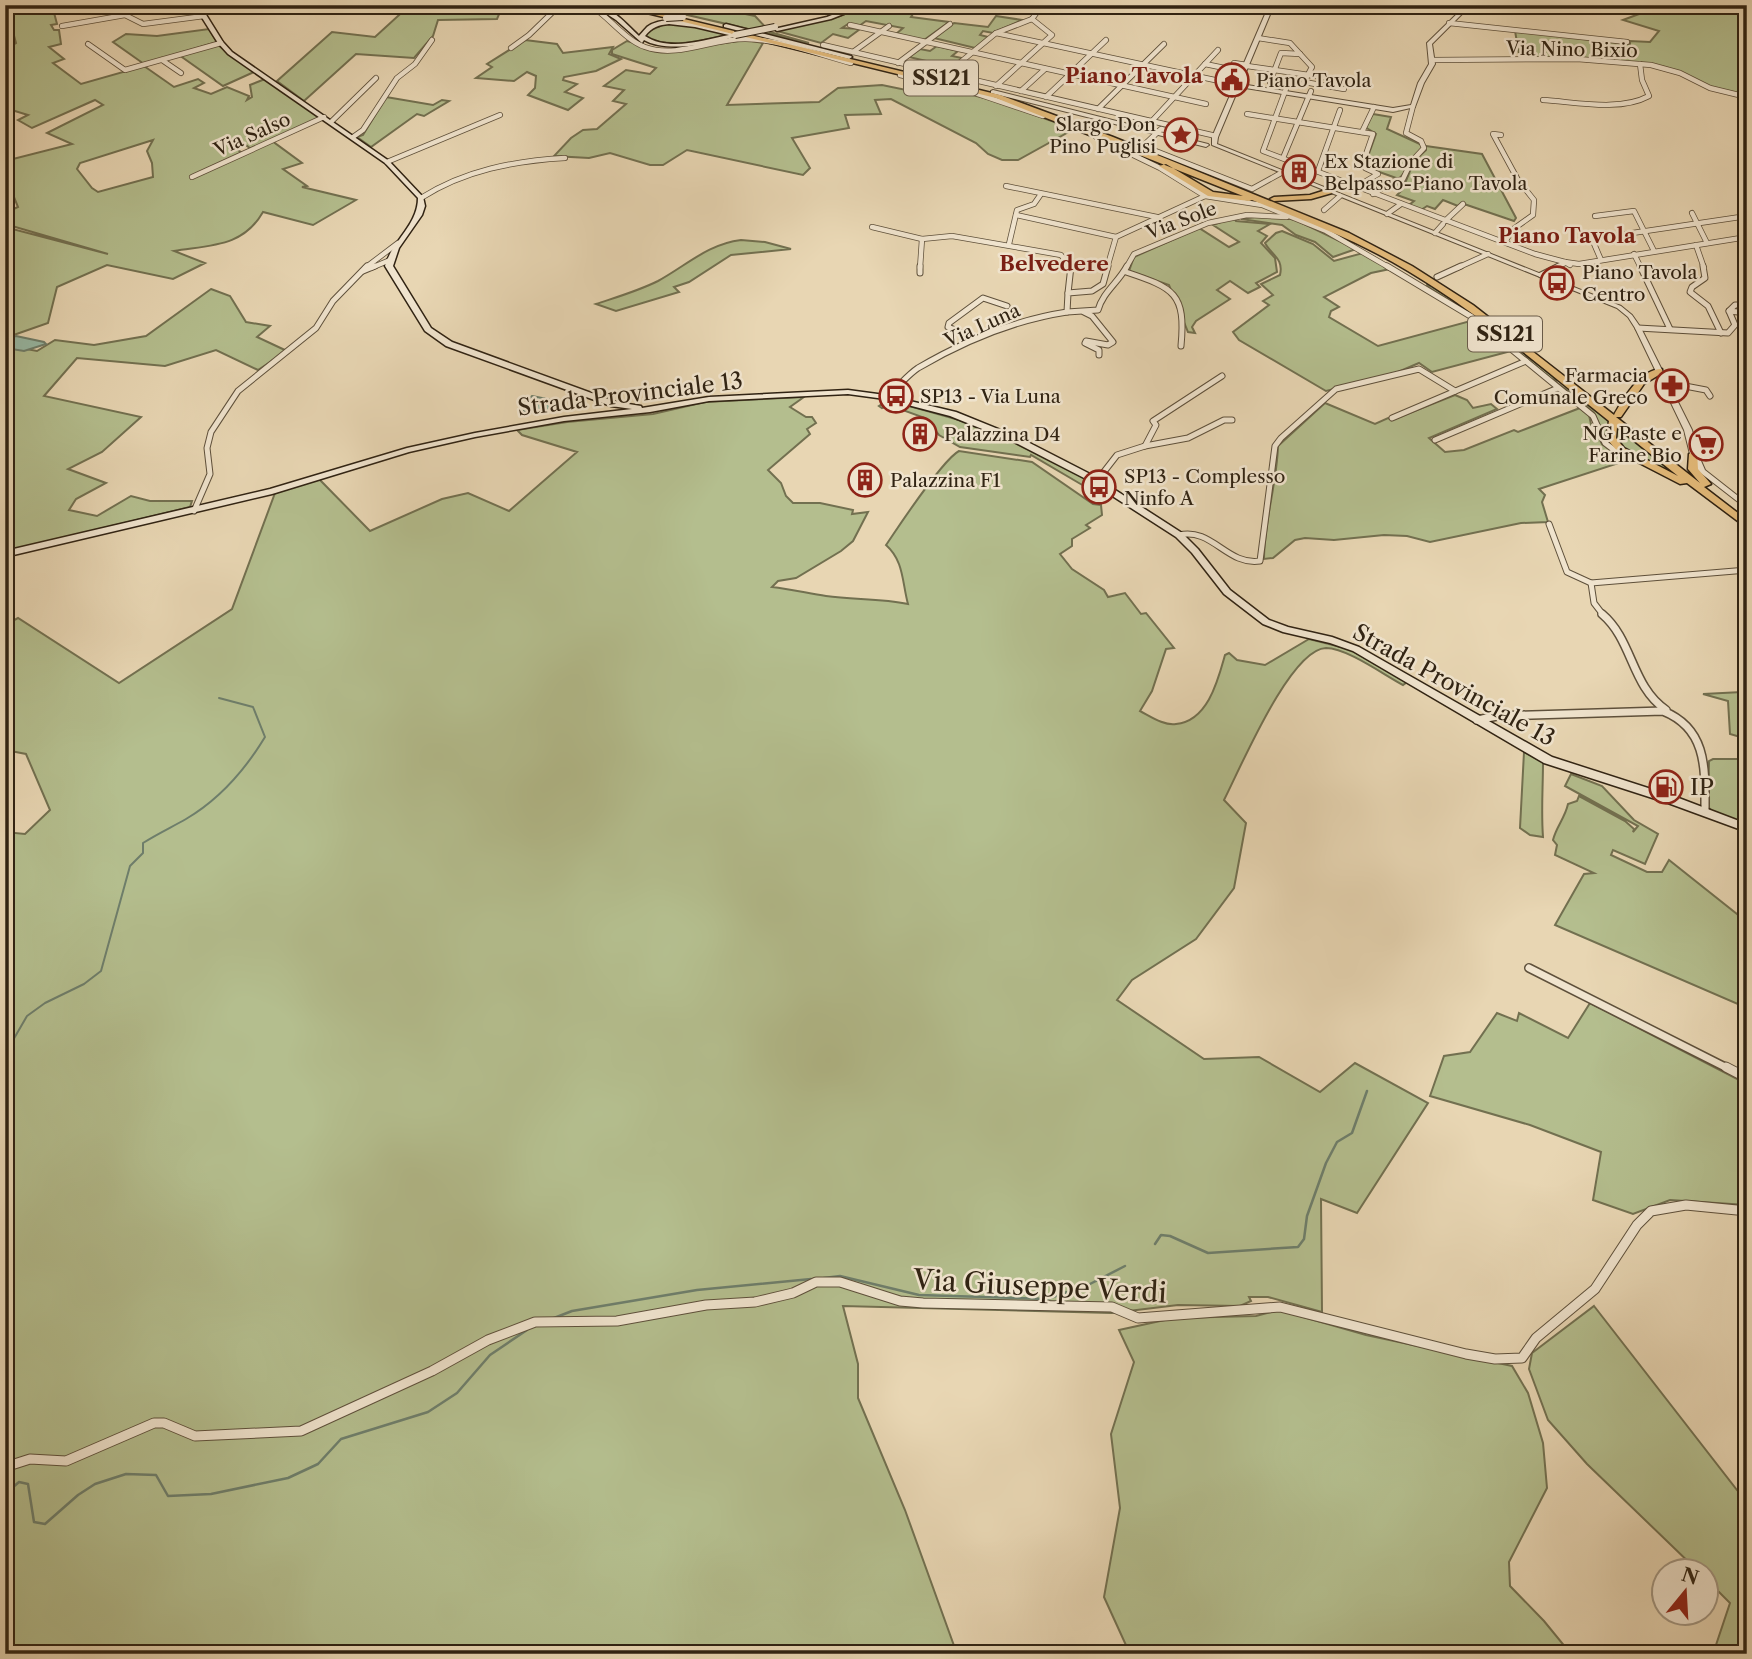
<svg xmlns="http://www.w3.org/2000/svg" width="1752" height="1659" font-family="'Libre Caslon Text',serif">
<rect width="100%" height="100%" fill="#e8d6b3"/>
<filter id="stains"><feTurbulence type="fractalNoise" baseFrequency=".00286" numOctaves="4"/><feColorMatrix values="0 0 0 0 .2 0 0 0 0 .09 0 0 0 0 .02 0 0 0 .5 -.17"/></filter>
<radialGradient id="worn" r=".72"><stop offset=".6" stop-color="#630" stop-opacity="0"/><stop offset="1" stop-color="#630" stop-opacity=".3"/></radialGradient>
<!-- green -->
<g fill="#b4be8e" stroke="#727050" stroke-width="2" fill-rule="evenodd">
<path d="M5,5H52L57,24L51,25L54,30H59L61,44L49,47L64,59L53,63L81,84L144,66L174,87L198,79L204,83L194,88L211,94L227,87L249,96L247,100L252,97L250,85L265,79L320,118L251,149L237,138L228,142L242,153L272,141L302,163L283,169L307,186L302,187L356,200L313,225L263,212C243,247 211,245 174,251L205,263L173,279L107,265L57,287L48,323L5,338V227L108,254L5,224V213L18,207L5,175V161L72,144L47,133L103,105L95,100L32,128L18,120L28,115L5,108V50L16,43L9,17H5ZM153,140L147,151L152,163L153,177L98,192L92,188L77,169L80,163Z"/>
<path d="M410,5H503L497,19L438,20L433,36L414,58L356,54L304,101L277,81L332,32L375,37Z"/>
<path d="M644,5H702L755,16L770,32L809,43Z"/>
<path d="M713,5H806L801,11L782,8L774,13L759,14Z"/>
<path d="M866,5H919L911,17L949,22L924,40L896,34L903,28L866,21L859,26L848,24L842,28L860,29L848,38L833,34L821,43L777,31L840,16Z"/>
<path d="M1663,5H1747V96L1714,89L1665,67L1593,60H1520L1515,31L1630,44V41L1650,42L1659,31L1623,20Z"/>
<path d="M996,16L1022,20L993,33L983,31L980,35L988,37L975,48L934,38L954,23L988,27Z"/>
<path d="M665,24H686L732,34C703,40 674,49 645,38L644,33Z"/>
<path d="M209,29L217,42L144,64L113,42L126,34L157,36Z"/>
<path d="M525,40L557,44L563,53L613,47L609,54L621,59L596,71L564,77L563,80L577,84L565,92L583,98L568,110L528,95L535,88L536,76L527,72L514,81L476,78L492,67L487,64Z"/>
<path d="M746,40L763,43L727,105L819,102L838,88L882,85L906,90L918,81L996,101L1074,129L1018,160H1002L988,154L976,143L891,99L875,100L881,114L845,115L849,128L792,138L810,168L803,175L687,150L663,165H650L610,153L589,158L554,156L571,138L583,130L597,129L626,104L613,101L624,90L604,86L626,70L650,74L656,68L612,54V50L627,41L666,51Z"/>
<path d="M218,45L254,72L223,86L179,55Z"/>
<path d="M937,46L958,51L952,56L962,58L952,67L909,57L920,49L930,51Z"/>
<path d="M386,97L433,105L442,100L449,101L424,116L417,114L371,147L357,137L363,135Z"/>
<path d="M1373,114L1391,117L1387,129L1422,145V150L1399,179L1368,168L1366,162L1376,134L1365,127Z"/>
<path d="M1426,146L1482,154L1516,218L1514,221L1461,203L1458,206L1443,200L1435,209L1427,206L1421,210L1409,205L1414,201L1397,195L1401,191L1389,186L1406,181L1414,161L1426,150Z"/>
<path d="M1268,215L1296,220L1356,249L1333,257L1315,242L1296,235L1282,225L1241,219Z"/>
<path d="M1234,217L1236,221L1270,224L1258,231L1267,236L1261,243L1275,258L1277,272L1256,283L1260,287L1248,293L1230,281L1217,290L1230,299L1196,321L1192,327L1195,333L1188,332L1169,285L1129,271L1134,257L1199,228L1229,247L1239,242L1213,225Z"/>
<path d="M1282,231L1313,244L1334,261L1363,253L1390,269L1371,273L1324,297L1339,307L1331,311L1329,317L1378,346L1474,320L1511,351L1432,372L1419,363L1391,375L1326,391L1239,340L1233,332L1269,305L1263,301L1273,295L1261,284L1280,275C1284,258 1271,255 1265,243L1276,233Z"/>
<path d="M741,240L765,242L791,249L731,255L689,282L674,287L679,292L616,311L596,304C617,297 638,291 658,281C687,265 708,244 741,240Z"/>
<path d="M1428,283L1477,316L1553,376L1557,383L1611,422L1608,437L1617,449L1607,443L1594,413L1474,317L1430,288L1427,285Z"/>
<path d="M211,289L230,296L246,322L270,326L257,337L287,351L258,370L216,350L165,366L77,358L44,396L141,417L102,452L68,469L106,483L76,499L69,510L97,516L131,496L150,501H192L190,507L5,552V345L37,351L55,340L94,345L146,336Z"/>
<path d="M1455,395L1467,400L1473,408L1491,404L1497,409L1429,438L1445,452L1464,450L1514,430L1518,432L1580,408L1589,415L1593,433L1597,434L1602,444L1625,461L1539,489L1545,495L1542,502L1548,522L1521,523L1430,542L1407,536L1384,535L1334,540L1305,538L1295,540L1273,558L1264,559C1264,521 1277,484 1278,446L1325,403L1375,424L1388,418L1392,420Z"/>
<path d="M804,397L790,407L806,417H812L816,423L807,429L810,434L768,470L781,483L786,496L793,503H820L853,510L852,514L868,512L853,541L841,551L796,578L778,581L772,587C790,589 807,593 826,596C853,600 880,598 908,604C902,582 904,561 886,545C899,526 942,460 959,451L1032,462L1093,504L1101,505L1102,515L1086,525L1090,528L1072,539V546L1060,554L1072,569L1104,590L1108,597L1125,593L1141,614L1146,613L1174,648L1166,649L1152,691L1140,711C1150,716 1164,726 1176,724C1208,721 1218,680 1225,655L1229,653L1237,660L1265,665L1309,639L1349,649L1407,682L1403,685C1384,675 1347,648 1326,648C1290,649 1240,769 1224,800L1246,823L1234,888L1196,939L1132,980L1117,1000L1204,1059L1259,1057L1320,1092L1355,1063L1428,1103L1357,1213L1321,1199L1322,1312L1268,1297H1249L1251,1301L1240,1306L1178,1305L1112,1313L843,1306L858,1364V1398L905,1510L957,1654H5V832L25,834L50,810L26,754L5,750V625L18,618L119,683L232,609L275,493L319,479L370,531L442,499L468,493L509,511L577,452L522,435L517,430L567,422L653,414L705,402Z"/>
<path d="M888,400L984,427L1089,480V484L1084,486L1031,455L1030,457L960,447L939,435L925,418L889,405L882,408L879,406Z"/>
<path d="M1615,425L1689,484L1624,450L1612,434Z"/>
<path d="M1742,692L1747,694V739L1730,734L1728,701L1703,694Z"/>
<path d="M1524,752L1543,762C1543,788 1541,811 1543,837L1530,835L1520,828Z"/>
<path d="M1713,759H1747V825L1713,812L1708,807L1709,761Z"/>
<path d="M1571,774L1602,786L1634,820L1658,834L1645,864L1613,850L1611,855L1647,872H1662L1669,860L1747,922V1008L1555,925L1584,874L1594,873L1555,855L1557,845L1553,840C1556,827 1565,818 1568,804L1577,801L1579,796L1625,821L1634,829L1633,832L1638,826L1565,786Z"/>
<path d="M1590,1003L1747,1084V1205L1670,1200L1633,1214L1593,1200L1601,1152L1530,1125L1430,1096L1444,1056L1470,1052L1497,1013L1517,1021L1519,1013L1568,1038Z"/>
<path d="M1594,1306L1737,1490L1747,1485V1654H1713L1730,1603L1707,1580L1706,1572L1698,1571L1587,1464L1548,1420L1529,1369L1532,1353Z"/>
<path d="M1279,1310L1366,1335L1512,1366L1528,1393L1543,1443L1547,1488L1509,1562L1510,1586L1544,1621L1571,1654H1130L1104,1597L1120,1508L1111,1434L1134,1362L1119,1330L1174,1318L1256,1316Z"/>
</g>
<!-- water -->
<g fill="#98baa6" stroke="#6e7e6b" stroke-width="2">
<path d="M16,336L44,342L46,344L24,351L5,348V339Z"/>
<path d="M532,396L562,402C554,415 537,414 524,411L522,406Z"/>
</g>
<g fill="none" stroke-linecap="round" stroke-linejoin="round">
<!-- stream-far1 -->
<path stroke="#6e7e6b" stroke-width="2" d="M5,1054L27,1016L45,1003L84,984L101,971L130,866L143,853V843C157,834 172,827 186,819C220,799 245,770 265,737L253,707L219,698"/>
<!-- stream -->
<g stroke="#6e7e6b" stroke-width="2.5">
<path d="M1155,1244L1161,1235L1170,1236L1208,1253L1298,1247L1304,1239L1307,1216L1326,1163L1337,1142L1352,1133L1367,1091"/>
<path d="M824,1278L840,1276L919,1295L1047,1299L1088,1285L1125,1266"/>
<path d="M554,1318L572,1311L697,1290L811,1279"/>
<path d="M5,1494L19,1482L28,1484L34,1522L45,1524L78,1495L95,1484L126,1474L156,1475L168,1496L211,1494L288,1478L318,1464L341,1439L428,1412L457,1393L490,1355L527,1330"/>
</g>
<defs>
<g id="minor-far3">
<path d="M590,5C609,17 625,40 645,47C678,59 713,38 746,39C782,40 817,54 851,63"/>
<path d="M1032,19L1042,5"/>
<path d="M1449,23L1627,42"/>
<path d="M850,25L1206,104"/>
<path d="M62,26L125,15L143,24L204,16"/>
<path d="M996,33L1238,85"/>
<path d="M1258,38L1290,43L1312,67L1302,86"/>
<path d="M88,44L125,70L221,43"/>
<path d="M823,45L1216,136"/>
<path d="M511,48L529,35L560,5"/>
<path d="M853,52L889,26"/>
<path d="M162,60L181,73"/>
<path d="M1432,60L1577,59L1651,65L1680,73L1710,88L1747,97"/>
<path d="M898,63L950,24"/>
<path d="M1205,64L1244,72"/>
<path d="M1247,66L1343,80"/>
<path d="M1231,69L1234,63L1247,65"/>
<path d="M946,74L996,33L1032,19"/>
<path d="M900,75L975,93L1043,116"/>
<path d="M1270,82L1281,53L1300,54"/>
<path d="M1304,82L1344,89"/>
<path d="M996,86L1052,35L1032,19"/>
<path d="M1287,86L1263,151L1535,254L1565,262"/>
<path d="M1021,91L1045,69"/>
<path d="M1046,97L1106,40"/>
<path d="M1543,100C1576,102 1619,112 1649,96L1642,80L1640,64"/>
<path d="M1098,109L1164,44"/>
<path d="M1247,114L1373,134L1364,160L1365,168L1378,174L1356,187"/>
<path d="M1152,121L1218,50"/>
<path d="M331,122L376,78"/>
<path d="M1362,132L1374,107"/>
<path d="M1501,135L1493,134L1518,180L1534,200L1533,215L1512,230L1505,242"/>
<path d="M353,137L363,130L397,78L415,64L432,40"/>
<path d="M1096,137L1160,168L1205,196L1262,205L1326,231L1390,268"/>
<path d="M1195,138L1161,129L1143,146L1252,189L1281,173"/>
<path d="M1283,158L1311,91"/>
<path d="M387,162L500,115"/>
<path d="M1318,171L1340,110"/>
<path d="M192,177L324,117"/>
<path d="M1006,186L1157,217"/>
<path d="M1373,194L1392,182L1403,179L1411,162L1424,148L1421,141L1406,133L1413,106"/>
<path d="M421,198C465,170 514,161 565,158"/>
<path d="M1324,210L1340,196"/>
<path d="M1692,213L1707,243"/>
<path d="M1387,214L1401,204"/>
<path d="M1016,215L1116,237"/>
<path d="M1595,216L1634,211L1654,251"/>
<path d="M1445,221L1463,204"/>
<path d="M872,227L922,239L952,236L1061,255L1071,268"/>
<path d="M1435,233L1443,224"/>
<path d="M1009,244L1017,210L1034,204L1041,194"/>
<path d="M1696,245L1704,268"/>
<path d="M1634,254L1641,268"/>
<path d="M1601,260L1592,239L1747,216"/>
<path d="M1570,265L1565,262L1579,264L1747,237"/>
<path d="M365,268L398,243"/>
<path d="M371,268L390,260"/>
<path d="M920,268L922,239"/>
<path d="M1107,268L1116,237L1205,196"/>
<path d="M1126,268L1134,254L1208,223L1247,215L1287,217"/>
<path d="M1457,268L1488,254"/>
<path d="M1555,268L1565,263"/>
</g>
<g id="minor-far2">
<path d="M1387,266L1472,317L1593,416L1605,443L1626,459"/>
<path d="M1640,266L1670,329"/>
<path d="M1703,266L1705,278L1692,287L1690,292L1708,306L1721,333"/>
<path d="M363,271L375,266"/>
<path d="M1126,272C1174,288 1186,293 1181,346"/>
<path d="M920,273V266"/>
<path d="M1541,275L1559,266"/>
<path d="M1437,277L1461,266"/>
<path d="M1068,293L1071,266"/>
<path d="M1729,311L1747,313"/>
<path d="M1067,312L1098,310C1103,292 1118,283 1127,266"/>
<path d="M1084,312L1092,316L1113,342L1108,345L1086,341L1085,343L1099,350V355"/>
<path d="M1638,328L1728,333L1735,325L1729,311L1735,305H1747"/>
<path d="M963,341L971,337L948,327L949,323L983,298L1007,306"/>
<path d="M1664,382L1706,390L1710,396"/>
<path d="M885,397C897,389 906,376 918,368C964,341 1015,320 1067,312L1068,293L1092,291L1103,284L1108,266"/>
<path d="M1392,418L1526,361"/>
<path d="M1435,440L1558,388"/>
<path d="M1145,446L1188,438L1224,420H1232"/>
<path d="M1096,482L1117,455L1145,446L1156,425L1153,421L1222,376"/>
<path d="M194,511L210,474L207,448L211,432L238,391L316,328L333,301L367,266"/>
<path d="M1549,524L1567,572L1591,583L1747,570"/>
<path d="M1179,535C1212,527 1227,566 1260,561L1275,446L1281,438L1336,389L1419,369L1455,391"/>
<path d="M1591,583L1594,603L1604,616"/>
</g>
<g id="minor-far1">
<path d="M1602,614C1633,640 1631,686 1666,710"/>
<path d="M1477,720L1497,716L1663,711C1708,729 1705,770 1705,812"/>
<path d="M1529,968L1729,1069"/>
</g>
<g id="minor">
<path d="M1726,1067L1747,1078"/>
<path d="M5,1467L30,1459L66,1461L154,1423H164L195,1436L301,1431L432,1371L488,1340L535,1322L617,1321L706,1305L755,1302L793,1293L816,1282H840L900,1301L923,1303L1112,1307L1138,1318L1280,1307L1466,1354L1495,1359L1522,1358L1536,1338L1595,1289L1637,1225L1651,1211L1686,1205L1747,1211"/>
</g>
<g id="tertiary">
<path d="M1269,5H1274L1241,84L1393,108L1411,105L1418,83L1429,64L1427,43L1466,5H1471L1432,44L1435,64L1424,83L1415,107L1393,112L1239,87L1218,137L1217,144L1621,306L1632,315L1641,328L1692,430L1698,454L1705,470L1747,503V509L1698,471L1690,454L1684,430L1635,328L1628,317L1617,308L1212,145V137Z"/>
<path d="M993,90L1208,144L1209,145L1206,147L991,93V91Z"/>
</g>
<g id="secondary">
<path d="M194,5H200L223,42L232,52L389,161L423,197L425,206L422,215L399,248L393,266L431,328L452,342L616,402L641,406L642,408L709,397L848,390L885,395L956,412L1018,437L1092,475L1182,533L1198,549L1230,590L1269,620L1288,627L1332,637L1359,647L1552,757L1676,797L1747,824V832L1668,803L1544,763L1353,651L1330,643L1283,632L1263,624L1224,594L1192,553L1176,537L1086,479L1012,441L950,416L885,399L848,394L709,401L650,412L564,421L475,437L409,452L272,494L5,557V551L270,489L407,448L475,433L564,417L632,409L611,406L446,346L425,331L385,266C392,241 418,225 418,198L385,163L228,54L218,43Z"/>
<path d="M593,5C611,5 627,25 639,36C640,35 646,28 647,27C670,10 718,30 738,35C717,44 665,53 644,40L642,43L616,20ZM669,24L695,27L729,35C703,40 669,52 645,36C652,27 659,25 669,24Z"/>
<path d="M857,5H866L831,19L777,31L774,29L827,17Z"/>
<path d="M726,24L851,56L852,57L849,59L724,27V25Z"/>
</g>
<g id="primary">
<path d="M614,5H626L1000,95L1113,137L1349,233L1412,266L1473,305L1614,415C1623,399 1640,369 1662,369V373L1644,384L1621,417H1616L1700,483L1688,469L1689,454L1694,451L1697,452L1698,469L1711,484L1704,487L1747,520V528L1687,483L1680,484L1618,452L1606,438L1609,421C1544,369 1480,314 1408,271C1359,241 1305,221 1252,200L1249,201L1208,196L1159,166L1166,164L1213,192L1243,196L996,98ZM1617,427L1678,476L1624,448L1616,438Z"/>
<path d="M1329,189H1332V193L1311,199L1274,201L1270,199L1274,197L1310,195Z"/>
</g>
</defs>
<!-- minor-far3 casing -->
<use href="#minor-far3" stroke="#5e503b" stroke-width="6"/>
<!-- minor-far2 casing -->
<use href="#minor-far2" stroke="#5e503b" stroke-width="7"/>
<!-- minor-far1 casing -->
<use href="#minor-far1" stroke="#5e503b" stroke-width="10"/>
<!-- minor casing -->
<use href="#minor" stroke="#5e503b" stroke-width="11"/>
<!-- tertiary casing -->
<use href="#tertiary" stroke="#5e503b" stroke-width="2"/>
<!-- secondary casing -->
<use href="#secondary" stroke="#302313" stroke-width="3"/>
<!-- primary casing -->
<use href="#primary" stroke="#302313" stroke-width="3"/>
<!-- minor-far3 -->
<use href="#minor-far3" stroke="#f0e4ce" stroke-width="4.5"/>
<!-- minor-far2 -->
<use href="#minor-far2" stroke="#f0e4ce" stroke-width="5"/>
<!-- minor-far1 -->
<use href="#minor-far1" stroke="#f0e4ce" stroke-width="7"/>
<!-- minor -->
<use href="#minor" stroke="#f0e4ce" stroke-width="9"/>
<!-- tertiary -->
<use href="#tertiary" fill="#f0e4ce" fill-rule="evenodd"/>
<!-- secondary -->
<use href="#secondary" fill="#f0e4ce" fill-rule="evenodd"/>
<!-- primary -->
<use href="#primary" fill="#e4bb7a" fill-rule="evenodd"/>
<defs>
<g id="secondary-bridge">
<path d="M666,18L683,17"/>
<path d="M735,35L775,27"/>
</g>
</defs>
<!-- secondary-bridge casing -->
<use href="#secondary-bridge" stroke="#302313" stroke-width="8" stroke-linecap="butt"/>
<!-- secondary-bridge -->
<use href="#secondary-bridge" stroke="#f0e4ce" stroke-width="6"/>
</g>
<!-- icons -->
<defs>
<symbol id="civic-ring" viewBox="-11 -11 22 22"><circle r="9.5" fill="#f0e4ce" stroke="#8f2418" stroke-width="1.5"/><path d="M-.6-6.5H3V-4.5H.6V-3L4-1V1h2V6H-6V1h2V-1L-.6-3ZM-1.2 2.5V6h2.4V2.5Z" fill="#8f2418"/></symbol>
<symbol id="sight-ring" viewBox="-11 -11 22 22"><circle r="9.5" fill="#f0e4ce" stroke="#8f2418" stroke-width="1.5"/><path d="M0-6L1.8-2.2L6-1.7L2.9 1.2L3.7 5.4L0 3.3L-3.7 5.4L-2.9 1.2L-6-1.7L-1.8-2.2Z" fill="#8f2418"/></symbol>
<symbol id="building-ring" viewBox="-11 -11 22 22"><circle r="9.5" fill="#f0e4ce" stroke="#8f2418" stroke-width="1.5"/><path d="M-4-6H4V6H1V3H-1V6H-4ZM-2.5-4.3h1.7v1.8h-1.7ZM.8-4.3h1.7v1.8H.8ZM-2.5-1h1.7V.8h-1.7ZM.8-1h1.7V.8H.8Z" fill="#8f2418"/></symbol>
<symbol id="bus-ring" viewBox="-11 -11 22 22"><circle r="9.5" fill="#f0e4ce" stroke="#8f2418" stroke-width="1.5"/><path d="M-5-6H5V4H4V6H2V4H-2V6H-4V4H-5ZM-3.5-4V0h7V-4ZM-3.5 1.2v1.5H-2V1.2ZM2 1.2v1.5H3.5V1.2Z" fill="#8f2418"/></symbol>
<symbol id="pharmacy-ring" viewBox="-11 -11 22 22"><circle r="9.5" fill="#f0e4ce" stroke="#8f2418" stroke-width="1.5"/><path d="M-2-6h4v4h4v4h-4v4h-4v-4h-4v-4h4Z" fill="#8f2418"/></symbol>
<symbol id="supermarket-ring" viewBox="-11 -11 22 22"><circle r="9.5" fill="#f0e4ce" stroke="#8f2418" stroke-width="1.5"/><path d="M-6-5.5h2.5l.6 2H6L4.5 2H-2.5L-4.4-4H-6ZM-1.5 3.2a1.3 1.3 0 1 0 .1 0ZM3 3.2a1.3 1.3 0 1 0 .1 0Z" fill="#8f2418"/></symbol>
<symbol id="fuel-ring" viewBox="-11 -11 22 22"><circle r="9.5" fill="#f0e4ce" stroke="#8f2418" stroke-width="1.5"/><path d="M-5.5-6h7V0h2V4h1.3V-2.5L3-4.5l.8-.8L6-3V5H2.5V1h-1V6h-7ZM-4.2-4.7v3.2H.2V-4.7Z" fill="#8f2418"/></symbol>
</defs>
<g fill-rule="evenodd">
<use href="#civic-ring" x="1213" y="61" width="38" height="38"/>
<use href="#sight-ring" x="1162" y="116" width="38" height="38"/>
<use href="#building-ring" x="1280" y="153" width="38" height="38"/>
<use href="#bus-ring" x="1538" y="264" width="38" height="38"/>
<use href="#pharmacy-ring" x="1653" y="367" width="38" height="38"/>
<use href="#bus-ring" x="877" y="377" width="38" height="38"/>
<use href="#building-ring" x="901" y="415" width="38" height="38"/>
<use href="#supermarket-ring" x="1687" y="425" width="38" height="38"/>
<use href="#building-ring" x="846" y="461" width="38" height="38"/>
<use href="#bus-ring" x="1080" y="468" width="38" height="38"/>
<use href="#fuel-ring" x="1647" y="768" width="38" height="38"/>
</g>
<g text-anchor="middle" stroke-width="5" stroke-linejoin="round" paint-order="stroke">
<!-- far-street labels -->
<g font-size="19" fill="#302313" stroke="#f0e4ce">
<text transform="translate(1572 49) rotate(1)" y="7">Via Nino Bixio</text>
<text transform="translate(252 134) rotate(-24)" y="7">Via Salso</text>
<text transform="translate(1181 220) rotate(-21)" y="7">Via Sole</text>
<text transform="translate(982 325) rotate(-24)" y="7">Via Luna</text>
</g>
<!-- far-poi labels -->
<g font-size="19" fill="#302313" stroke="#f0e4ce" text-anchor="start">
<text x="1256" y="87">Piano Tavola</text>
<text x="1156" y="131" text-anchor="end">Slargo Don<tspan x="1156" dy="22">Pino Puglisi</tspan></text>
<text x="1324" y="168">Ex Stazione di<tspan x="1324" dy="22">Belpasso-Piano Tavola</tspan></text>
<text x="1582" y="279">Piano Tavola<tspan x="1582" dy="22">Centro</tspan></text>
<text x="1648" y="382" text-anchor="end">Farmacia<tspan x="1648" dy="22">Comunale Greco</tspan></text>
<text x="920" y="403">SP13 - Via Luna</text>
<text x="1682" y="440" text-anchor="end">NG Paste e<tspan x="1682" dy="22">Farine Bio</tspan></text>
<text x="944" y="441">Palazzina D4</text>
<text x="1124" y="483">SP13 - Complesso<tspan x="1124" dy="22">Ninfo A</tspan></text>
<text x="890" y="487">Palazzina F1</text>
</g>
<!-- far-quarter labels -->
<g font-size="21" font-weight="bold" fill="#7a1f14" stroke="#f0e4ce">
<text x="1134" y="83">Piano Tavola</text>
<text x="1567" y="243">Piano Tavola</text>
<text x="1054" y="271">Belvedere</text>
</g>
<!-- shield labels -->
<g fill="#f0e4ce" stroke="#6a5d4b" stroke-width="2">
<rect x="904" y="60.5" width="74" height="35" rx="5"/>
<rect x="1468" y="316.5" width="74" height="35" rx="5"/>
</g>
<g font-size="21" font-weight="bold" fill="#302313">
<text x="941" y="85">SS121</text>
<text x="1505" y="341">SS121</text>
</g>
<!-- street labels -->
<g font-size="23" fill="#302313" stroke="#f0e4ce">
<text transform="translate(630 394) rotate(-7)" y="8">Strada Provinciale 13</text>
<text transform="translate(1454 685) rotate(29)" y="8">Strada Provinciale 13</text>
</g>
<!-- poi labels -->
<g font-size="23" fill="#302313" stroke="#f0e4ce" text-anchor="start">
<text x="1690" y="795">IP</text>
</g>
<!-- near-street labels -->
<g font-size="28" fill="#302313" stroke="#f0e4ce">
<text transform="translate(1040 1286) rotate(3)" y="10">Via Giuseppe Verdi</text>
</g>
</g>
<!-- margin -->
<rect width="1752" height="1659" fill="none" stroke="#e8d6b3" stroke-width="28"/>
<rect x="7" y="7" width="1738" height="1645" fill="none" stroke="#302313" stroke-width="3.5"/>
<rect x="14" y="14" width="1724" height="1631" fill="none" stroke="#302313" stroke-width="2"/>
<!-- north arrow -->
<g transform="translate(1685 1592) rotate(18)"><circle r="33" fill="#f0e4ce" stroke="#a39783" stroke-width="2"/>
<path d="M0-5L12 26L0 18L-12 26Z" fill="#8f2418"/>
<text y="-10" font-size="19" font-weight="bold" text-anchor="middle" fill="#302313">N</text>
</g>
<rect width="100%" height="100%" filter="url(#stains)"/>
<rect width="100%" height="100%" fill="url(#worn)"/>
</svg>
